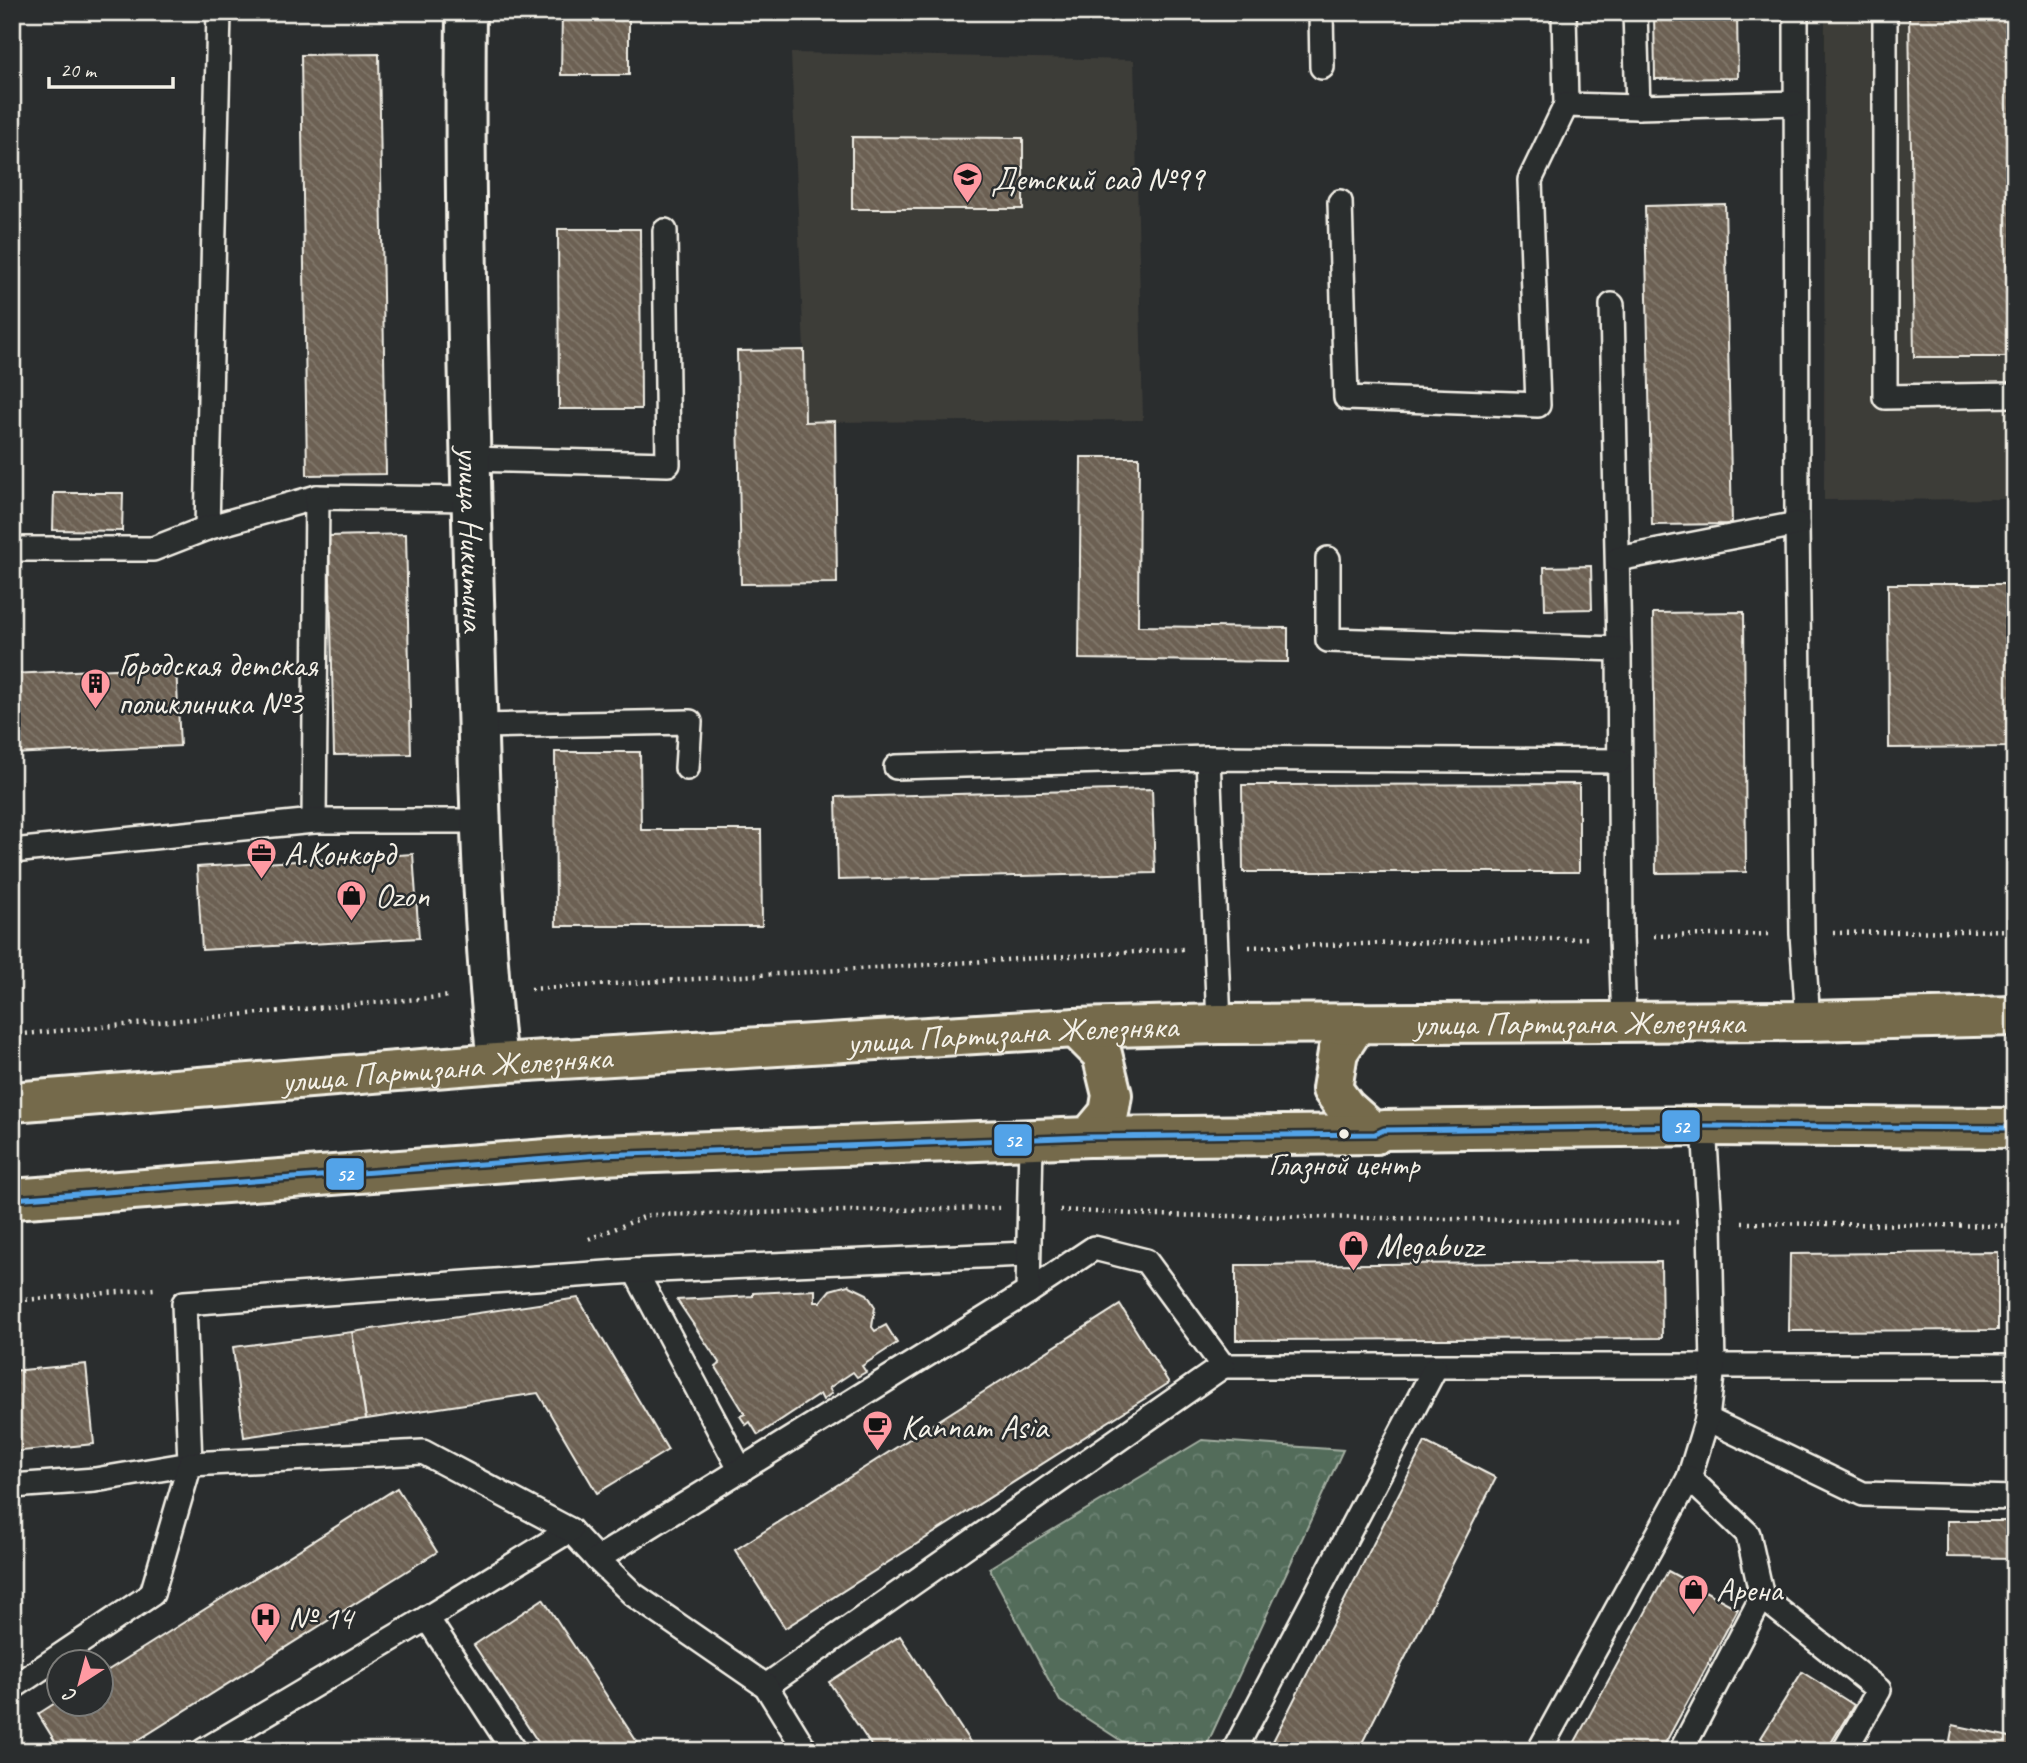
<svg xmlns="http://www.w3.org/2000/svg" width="2027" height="1763" font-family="Caveat,sans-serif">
<defs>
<pattern id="forest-crowns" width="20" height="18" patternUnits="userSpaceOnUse" patternTransform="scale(1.75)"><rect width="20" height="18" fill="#526c5a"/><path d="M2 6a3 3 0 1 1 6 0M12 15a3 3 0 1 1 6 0" fill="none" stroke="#6c8172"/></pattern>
<pattern id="building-back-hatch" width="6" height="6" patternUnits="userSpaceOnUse" patternTransform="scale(1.75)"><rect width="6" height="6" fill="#6c6153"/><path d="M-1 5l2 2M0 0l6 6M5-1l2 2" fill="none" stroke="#82786c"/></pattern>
</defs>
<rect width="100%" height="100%" fill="#2a2d2e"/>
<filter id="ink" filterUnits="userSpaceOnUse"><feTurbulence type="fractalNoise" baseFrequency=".0143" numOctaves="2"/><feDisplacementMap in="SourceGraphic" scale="14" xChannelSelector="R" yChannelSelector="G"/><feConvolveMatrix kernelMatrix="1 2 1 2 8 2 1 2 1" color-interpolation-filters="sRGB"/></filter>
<g filter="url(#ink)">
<!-- built -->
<g fill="#3e3d39">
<path d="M1825,12H2015V499L1824,500Z"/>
<path d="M791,53L1134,60L1143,420L805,422L804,350Z"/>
</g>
<!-- forest -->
<path fill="url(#forest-crowns)" stroke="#a3aea1" stroke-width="2" d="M1202,1440L1343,1450L1204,1751H1137L1060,1701L989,1568Z"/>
<!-- building -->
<g fill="url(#building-back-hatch)" stroke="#f4f1e8" stroke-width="2">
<path d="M562,12H629V75H561Z"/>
<path d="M1654,12H1737L1738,78L1655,79Z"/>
<path d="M1909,12H2015V357H1914Z"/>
<path d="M379,54L386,474L307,475L301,55Z"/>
<path d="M852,137L1023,138V209H852Z"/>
<path d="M1725,204L1732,524L1652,525L1645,206Z"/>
<path d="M558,229H640L641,409H559Z"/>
<path d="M804,350L805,422L835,421L837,583L741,584L737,351Z"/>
<path d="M1081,457H1139L1138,626L1288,628V662L1079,659Z"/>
<path d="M54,493H123L122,531L53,530Z"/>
<path d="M406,534L411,754L334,755L329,536Z"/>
<path d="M1591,566L1592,609L1545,610L1544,567Z"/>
<path d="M1888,584H2015V747L1889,748Z"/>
<path d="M1744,612L1746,872L1656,873L1653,613Z"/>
<path d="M176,666L180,746L12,754V674Z"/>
<path d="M555,752H640L641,830H761L762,926H556Z"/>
<path d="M1579,784V872H1243L1242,785Z"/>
<path d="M1152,789L1155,873L838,880L836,797Z"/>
<path d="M413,854L419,938L202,950L197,867Z"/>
<path d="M1998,1252V1330L1789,1331L1790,1254Z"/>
<path d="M1661,1262L1662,1338L1236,1340V1265Z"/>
<path d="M848,1285L867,1294L875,1307L872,1327L875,1331L886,1325L897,1343L862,1366L866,1372L857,1377L853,1372L829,1388L832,1393L823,1400L820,1394L758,1435L750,1422L746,1425L740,1416L745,1414L716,1367L720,1364L677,1300L753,1296V1293L815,1290V1302H820L830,1290Z"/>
<path d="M578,1298L668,1450L597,1493L538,1393L366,1419L352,1332Z"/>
<path d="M1120,1305L1169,1383L785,1628L735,1550Z"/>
<path d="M352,1332L366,1419L244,1437L233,1347Z"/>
<path d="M86,1364L94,1444L12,1452V1371Z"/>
<path d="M1425,1442L1496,1478L1358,1751H1268Z"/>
<path d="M397,1488L437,1552L121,1751H61L38,1714L60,1700V1704H102V1674Z"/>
<path d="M1947,1521H2015V1558L1947,1557Z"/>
<path d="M1668,1571L1738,1609L1661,1751H1570Z"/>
<path d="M543,1599L643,1751H544L474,1645Z"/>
<path d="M900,1636L976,1751H875L829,1682Z"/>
<path d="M1802,1672L1854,1705L1826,1751H1781L1761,1738Z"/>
<path d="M1953,1725L2015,1738V1751H1948Z"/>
</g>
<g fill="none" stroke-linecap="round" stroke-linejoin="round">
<defs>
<g id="service">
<path d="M1321,12L1322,67"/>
<path d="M1564,12L1566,105"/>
<path d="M1635,12L1638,107"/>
<path d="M1796,12L1797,524L1802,934L1808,1021"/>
<path d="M1885,12V397L2015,395"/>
<path d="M1340,202L1346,398L1538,405L1530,180L1566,105L1638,107L1796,103"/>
<path d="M1612,305L1619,649L1621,937L1624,1023"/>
<path d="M470,459L668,464L665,231"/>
<path d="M207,528L219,12"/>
<path d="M12,549H153L207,528L317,497L472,499"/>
<path d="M1328,559V640L1619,649"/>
<path d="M1618,559L1797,524"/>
<path d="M478,726L690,722L687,768"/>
<path d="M1208,758L1219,1024"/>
<path d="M896,767L1208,758L1619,761"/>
<path d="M314,821L317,497"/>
<path d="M12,851L314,821H481"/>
<path d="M635,1271L741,1471"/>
<path d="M1223,1366H2015"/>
<path d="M1707,1419L1863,1494L2015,1498"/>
<path d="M12,1486L95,1480L190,1464L184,1303L635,1271L1028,1254"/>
<path d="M1762,1597L1879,1690L1844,1751"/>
<path d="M427,1618L570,1530L597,1559"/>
<path d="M766,1686L1223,1366L1146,1261L1094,1248L1028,1292"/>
<path d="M12,1688L152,1594L190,1464L423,1452L570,1530"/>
<path d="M203,1751L427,1618L514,1751"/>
<path d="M806,1751L766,1686L634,1595L597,1559L1028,1292L1031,1140"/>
<path d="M1234,1751L1435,1368"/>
<path d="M1539,1751L1689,1478L1707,1419L1713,1366L1710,1223L1704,1126"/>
<path d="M1681,1751L1762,1597L1748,1534L1689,1478"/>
</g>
<g id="minor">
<path id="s1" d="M466,12C464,208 469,404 474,599C479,754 480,909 497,1063"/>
</g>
<g id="primary">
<path d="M1357,1023L1338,1052L1332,1089L1346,1108L1375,1134"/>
<path d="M1076,1028L1102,1054L1112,1095L1109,1113L1089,1137"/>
<path id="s2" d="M12,1102L497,1063L1076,1028L1219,1024L1808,1021L2015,1016"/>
<path d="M12,1199L600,1155L1089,1137L1375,1134L1384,1130L1704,1126L2015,1128"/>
</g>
</defs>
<!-- service casing -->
<use href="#service" stroke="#f4f1e8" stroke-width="28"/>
<!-- minor casing -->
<use href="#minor" stroke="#f4f1e8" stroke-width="44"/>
<!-- primary casing -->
<use href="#primary" stroke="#f4f1e8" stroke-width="44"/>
<!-- path -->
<g stroke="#f4f1e8" stroke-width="4.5" stroke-dasharray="2 5" stroke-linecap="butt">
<path d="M1833,933L2015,930"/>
<path d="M1654,936L1772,934"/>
<path d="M1249,947L1590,938"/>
<path d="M531,989L1184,949"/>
<path d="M12,1035L451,996"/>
<path d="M1060,1210L1152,1215L1678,1222"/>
<path d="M1742,1223L2015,1226"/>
<path d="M589,1239L649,1215L999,1208"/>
<path d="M12,1301L154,1289"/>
</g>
<!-- service -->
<use href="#service" stroke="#2a2d2e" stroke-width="23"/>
<!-- minor -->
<use href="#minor" stroke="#2a2d2e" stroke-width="38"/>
<!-- primary -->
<use href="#primary" stroke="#746b4b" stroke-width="38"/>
<defs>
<path id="bus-1" d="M12,1199L600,1155L1089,1137L1375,1134L1384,1130L1704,1126L2015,1128"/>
</defs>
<!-- bus-1 casing -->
<use href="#bus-1" stroke="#2a2d2e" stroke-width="10"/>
<!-- bus-1 -->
<use href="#bus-1" stroke="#53a3e8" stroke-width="5"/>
</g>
</g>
<!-- icons -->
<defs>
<symbol id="school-pin" viewBox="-11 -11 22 30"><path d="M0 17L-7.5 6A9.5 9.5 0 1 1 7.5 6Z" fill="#ff9aa2" stroke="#2a2d2e"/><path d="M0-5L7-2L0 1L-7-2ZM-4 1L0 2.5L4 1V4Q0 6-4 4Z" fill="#111"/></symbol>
<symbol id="building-pin" viewBox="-11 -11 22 30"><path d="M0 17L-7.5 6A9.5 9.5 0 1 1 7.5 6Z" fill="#ff9aa2" stroke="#2a2d2e"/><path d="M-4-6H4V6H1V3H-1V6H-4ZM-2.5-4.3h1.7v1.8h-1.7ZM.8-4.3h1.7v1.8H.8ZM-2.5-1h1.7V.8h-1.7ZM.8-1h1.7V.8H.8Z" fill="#111"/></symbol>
<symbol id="office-pin" viewBox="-11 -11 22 30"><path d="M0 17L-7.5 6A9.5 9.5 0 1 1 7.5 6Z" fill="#ff9aa2" stroke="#2a2d2e"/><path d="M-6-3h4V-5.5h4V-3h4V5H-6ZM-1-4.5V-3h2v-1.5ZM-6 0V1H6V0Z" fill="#111"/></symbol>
<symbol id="shop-pin" viewBox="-11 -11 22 30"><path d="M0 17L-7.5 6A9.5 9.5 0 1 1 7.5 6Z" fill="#ff9aa2" stroke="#2a2d2e"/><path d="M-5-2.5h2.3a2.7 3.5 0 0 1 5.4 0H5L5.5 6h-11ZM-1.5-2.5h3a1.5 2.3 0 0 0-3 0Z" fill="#111"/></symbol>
<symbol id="cafe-pin" viewBox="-11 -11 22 30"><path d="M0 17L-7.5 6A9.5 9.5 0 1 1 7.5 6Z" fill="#ff9aa2" stroke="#2a2d2e"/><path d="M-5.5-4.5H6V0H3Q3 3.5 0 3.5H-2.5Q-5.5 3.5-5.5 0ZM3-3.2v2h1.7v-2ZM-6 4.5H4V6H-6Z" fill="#111"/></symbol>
<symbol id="hospital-pin" viewBox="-11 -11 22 30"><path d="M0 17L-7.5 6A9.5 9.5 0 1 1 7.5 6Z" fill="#ff9aa2" stroke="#2a2d2e"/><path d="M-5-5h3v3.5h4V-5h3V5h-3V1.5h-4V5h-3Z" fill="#111"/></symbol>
</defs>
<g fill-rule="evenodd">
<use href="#school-pin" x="950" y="160" width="35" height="47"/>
<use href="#building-pin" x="78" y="666" width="35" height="47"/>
<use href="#office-pin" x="244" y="836" width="35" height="47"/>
<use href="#shop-pin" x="334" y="878" width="35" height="47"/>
<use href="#shop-pin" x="1336" y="1228" width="35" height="47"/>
<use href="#cafe-pin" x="860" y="1408" width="35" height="47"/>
<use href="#shop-pin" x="1676" y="1572" width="35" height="47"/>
<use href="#hospital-pin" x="248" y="1600" width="35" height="47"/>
</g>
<!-- markers -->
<circle fill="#f4f1e8" stroke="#2a2d2e" stroke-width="2.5" cx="1344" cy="1134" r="6"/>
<g text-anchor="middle" stroke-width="5" stroke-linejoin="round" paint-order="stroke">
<!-- bus labels -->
<g font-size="31" fill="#f4f1e8" stroke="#2a2d2e">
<text x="1344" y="1175">Глазной центр</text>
</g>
<!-- poi labels -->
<g font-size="33" fill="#f4f1e8" stroke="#2a2d2e" text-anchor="start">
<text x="991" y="190">Детский сад №99</text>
<text x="118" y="676">Городская детская<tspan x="118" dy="38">поликлиника №3</tspan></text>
<text x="284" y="865">А.Конкорд</text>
<text x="375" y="907">Ozon</text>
<text x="1376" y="1257">Megabuzz</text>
<text x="901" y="1438">Kannam Asia</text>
<text x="1716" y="1601">Арена</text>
<text x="288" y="1629">№ 14</text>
</g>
<!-- street labels -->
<g font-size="33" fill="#f4f1e8" stroke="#2a2d2e">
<text dy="12" stroke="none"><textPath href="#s1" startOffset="527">улица Никитина</textPath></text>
<text dy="12" stroke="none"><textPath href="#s2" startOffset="1570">улица Партизана Железняка</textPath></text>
<text dy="12" stroke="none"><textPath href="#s2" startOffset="1003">улица Партизана Железняка</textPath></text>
<text dy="12" stroke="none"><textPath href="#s2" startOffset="436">улица Партизана Железняка</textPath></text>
</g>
</g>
<g stroke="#2a2d2e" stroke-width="2.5">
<rect x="1661" y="1109" width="40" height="34" rx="7" fill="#53a3e8"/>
<rect x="993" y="1123" width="40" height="34" rx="7" fill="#53a3e8"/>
<rect x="325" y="1157" width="40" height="34" rx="7" fill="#53a3e8"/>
</g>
<g font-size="19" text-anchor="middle" font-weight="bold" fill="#fff">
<text x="1681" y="1133">52</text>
<text x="1013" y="1147">52</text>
<text x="345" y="1181">52</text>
</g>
<!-- margin -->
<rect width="2027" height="1763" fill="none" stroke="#2a2d2e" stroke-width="42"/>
<rect x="21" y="21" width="1985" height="1721" fill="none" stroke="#f4f1e8" stroke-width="2.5" filter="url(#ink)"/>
<!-- north arrow -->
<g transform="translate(80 1683) rotate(216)"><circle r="33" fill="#2a2d2e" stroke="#7b7b78" stroke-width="2"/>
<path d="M0-5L12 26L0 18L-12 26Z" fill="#ff9aa2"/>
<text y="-10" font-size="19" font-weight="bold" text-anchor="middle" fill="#f4f1e8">С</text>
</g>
<!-- scale -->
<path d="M49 77v10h124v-10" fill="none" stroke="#f4f1e8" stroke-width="3.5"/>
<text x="60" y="77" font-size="21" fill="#f4f1e8" stroke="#2a2d2e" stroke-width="5" paint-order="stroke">20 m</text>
</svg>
